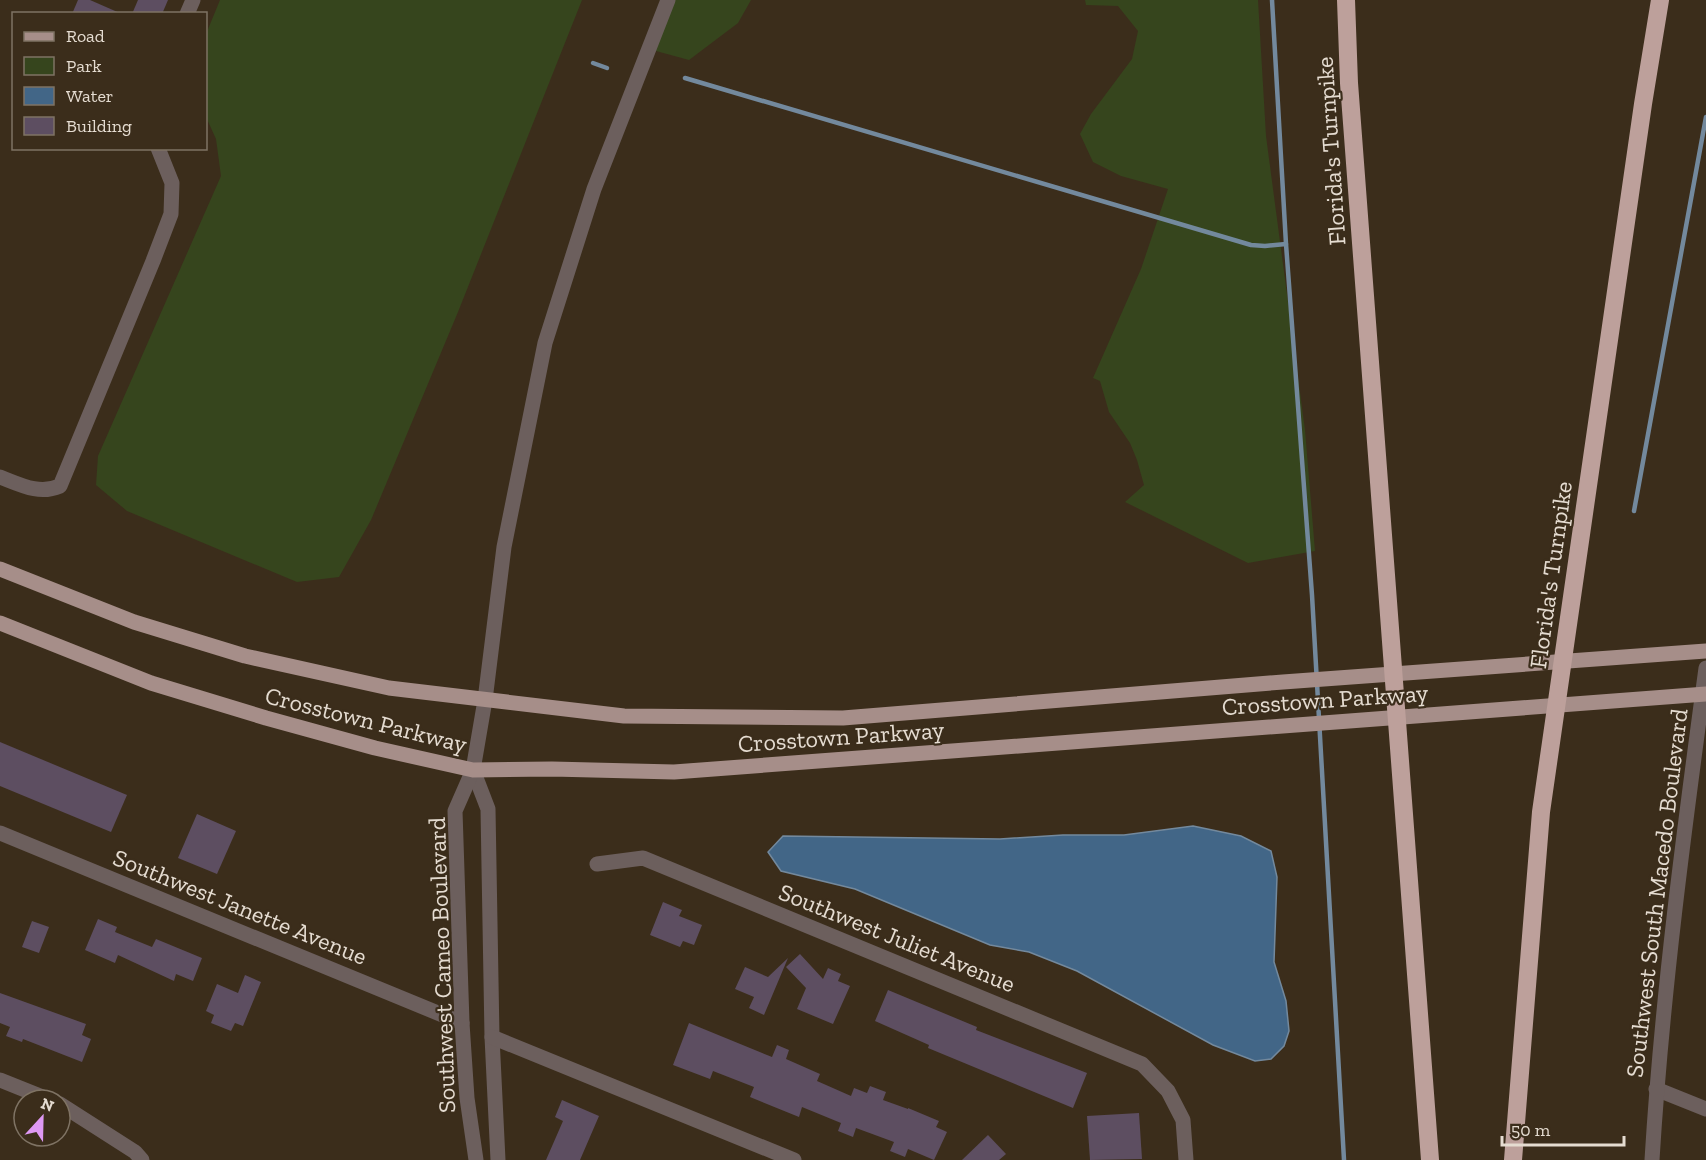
<svg xmlns="http://www.w3.org/2000/svg" width="1706" height="1160" font-family="'Zilla Slab',serif">
<rect width="100%" height="100%" fill="#3b2d1b"/>
<!-- green -->
<g fill="#36451d">
<path d="M220,0H582L458,312L371,520L339,577L297,582L127,511L96,485L98,456L221,176L216,139L206,117V34Z"/>
<path d="M663,0H751L738,23L689,60L645,48Z"/>
<path d="M1085,0H1258L1266,136L1305,430L1315,551L1248,563L1125,502L1144,485L1137,460L1130,443L1109,412L1100,381L1093,378L1141,269L1168,189L1121,176L1093,162L1080,134L1091,114L1132,59L1138,31L1118,6L1086,5Z"/>
</g>
<!-- water -->
<path fill="#426687" stroke="#73899d" stroke-width="1.5" d="M1193,826L1241,836L1271,851L1277,877L1274,962L1286,1001L1289,1031L1284,1046L1271,1059L1255,1061L1213,1045L1077,971L1029,952L990,945L855,889L781,871L768,852L783,836L1000,839L1063,835H1124Z"/>
<g fill="none" stroke-linecap="round" stroke-linejoin="round">
<!-- stream -->
<g stroke="#73899d" stroke-width="4.5">
<path d="M1272,0L1286,244L1312,595L1344,1160"/>
<path d="M593,63L607,68"/>
<path d="M685,78L1251,245L1265,246L1286,244"/>
<path d="M1634,511L1706,117"/>
</g>
</g>
<!-- building -->
<g fill="#5d4e61">
<path d="M78,0H90L122,14H72Z"/>
<path d="M138,0H168L162,14H132Z"/>
<path d="M0,742L127,795L111,832L0,786Z"/>
<path d="M197,814L236,831L217,874L178,858Z"/>
<path d="M663,902L682,910L679,916L702,925L694,945L683,941L680,947L650,935Z"/>
<path d="M98,919L117,927L115,932L152,947L156,939L202,958L193,981L176,974L174,981L118,955L115,963L85,950Z"/>
<path d="M32,921L49,927L39,953L22,947Z"/>
<path d="M800,954L823,979L828,968L841,974L838,981L850,986L833,1024L797,1009L806,988L786,967Z"/>
<path d="M788,958L764,1015L749,1008L754,997L735,989L745,967L768,977Z"/>
<path d="M245,975L261,982L243,1026L235,1023L231,1031L211,1023L214,1015L206,1011L217,984L238,993Z"/>
<path d="M888,990L977,1027L976,1030L1087,1073L1073,1108L928,1048L929,1045L875,1021Z"/>
<path d="M0,993L86,1024L82,1035L91,1039L82,1062L23,1039L22,1042L6,1036L10,1027L0,1023Z"/>
<path d="M689,1023L772,1057L777,1045L789,1050L786,1059L820,1074L817,1081L851,1096L854,1088L867,1093L870,1086L886,1092L883,1100L908,1109V1108L939,1121L936,1127L947,1132L934,1160L908,1149L905,1157L890,1151L894,1142L856,1128L853,1137L838,1131L841,1123L802,1107L799,1117L750,1097L754,1087L713,1071L710,1079L673,1065Z"/>
<path d="M562,1100L599,1116L580,1160H546L563,1121L555,1117Z"/>
<path d="M1139,1113L1142,1159L1090,1160L1087,1116Z"/>
<path d="M988,1135L1006,1154L999,1160H962Z"/>
</g>
<g fill="none" stroke-linecap="round" stroke-linejoin="round">
<!-- minor -->
<g stroke="#6c5f5d" stroke-width="15">
<path d="M187,14L193,0"/>
<path d="M0,477C21,485 39,495 60,486L153,261L171,214L172,183L158,148"/>
<path d="M473,770L488,809L492,1037L498,1160"/>
<path d="M0,833L462,1023"/>
<path d="M597,864L643,858L1142,1064L1168,1091L1183,1120L1186,1160"/>
<path d="M492,1037L794,1160"/>
<path d="M0,1080L50,1100"/>
<path d="M1656,1089L1706,1109"/>
<path d="M60,1104L135,1152L142,1160"/>
<path d="M476,1160L467,1098L462,1023L455,811L473,770L485,700L504,547L545,343L594,189L668,0"/>
<path d="M1652,1160C1662,995 1684,831 1706,668"/>
</g>
<!-- major -->
<g stroke="#a68e89" stroke-width="15">
<path d="M0,569L134,622L245,656L389,688L624,716L843,718L1283,682L1706,651"/>
<path d="M0,623L151,683L266,718L375,748L473,770L552,769L674,772L1706,694"/>
</g>
<!-- highway -->
<g stroke="#bda09b" stroke-width="18">
<path d="M1346,0L1349,83L1430,1160"/>
<path d="M1513,1160L1541,812L1643,104L1660,0"/>
</g>
</g>
<g text-anchor="middle" stroke-width="4.5" stroke-linejoin="round" paint-order="stroke">
<!-- street labels -->
<g font-size="24" fill="#e5dcd1" stroke="#3b2d1b">
<text transform="translate(1331 151) rotate(-94)" y="8">Florida's Turnpike</text>
<text transform="translate(1551 575) rotate(-82)" y="8">Florida's Turnpike</text>
<text transform="translate(1325 700) rotate(-4)" y="8">Crosstown Parkway</text>
<text transform="translate(366 720) rotate(14)" y="8">Crosstown Parkway</text>
<text transform="translate(841 737) rotate(-4)" y="8">Crosstown Parkway</text>
<text transform="translate(1657 893) rotate(-83)" y="8">Southwest South Macedo Boulevard</text>
<text transform="translate(240 907) rotate(22)" y="8">Southwest Janette Avenue</text>
<text transform="translate(897 938) rotate(22)" y="8">Southwest Juliet Avenue</text>
<text transform="translate(442 965) rotate(-92)" y="8">Southwest Cameo Boulevard</text>
</g>
</g>
<!-- legend -->
<rect x="12" y="12" width="195" height="138" fill="#3b2d1b" stroke="#7f7364" stroke-width="1.5"/>
<rect x="24" y="32" width="30" height="9" fill="#a68e89" stroke="#7f7364" stroke-width="1.5"/>
<text x="66" y="42" font-size="18" fill="#e5dcd1">Road</text>
<rect x="24" y="57" width="30" height="18" fill="#36451d" stroke="#7f7364" stroke-width="1.5"/>
<text x="66" y="72" font-size="18" fill="#e5dcd1">Park</text>
<rect x="24" y="87" width="30" height="18" fill="#426687" stroke="#7f7364" stroke-width="1.5"/>
<text x="66" y="102" font-size="18" fill="#e5dcd1">Water</text>
<rect x="24" y="117" width="30" height="18" fill="#5d4e61" stroke="#7f7364" stroke-width="1.5"/>
<text x="66" y="132" font-size="18" fill="#e5dcd1">Building</text>
<!-- north arrow -->
<g transform="translate(42 1118) rotate(22)"><circle r="28" fill="#3b2d1b" stroke="#7f7364" stroke-width="1.5"/>
<path d="M0-4.5L10 22L0 15L-10 22Z" fill="#de98f3"/>
<text y="-9" font-size="16" font-weight="bold" text-anchor="middle" fill="#e5dcd1">N</text>
</g>
<!-- scale -->
<path d="M1502 1136v9h122v-9" fill="none" stroke="#e5dcd1" stroke-width="3"/>
<text x="1511" y="1136" font-size="18" fill="#e5dcd1" stroke="#3b2d1b" stroke-width="4.5" paint-order="stroke">50 m</text>
</svg>
